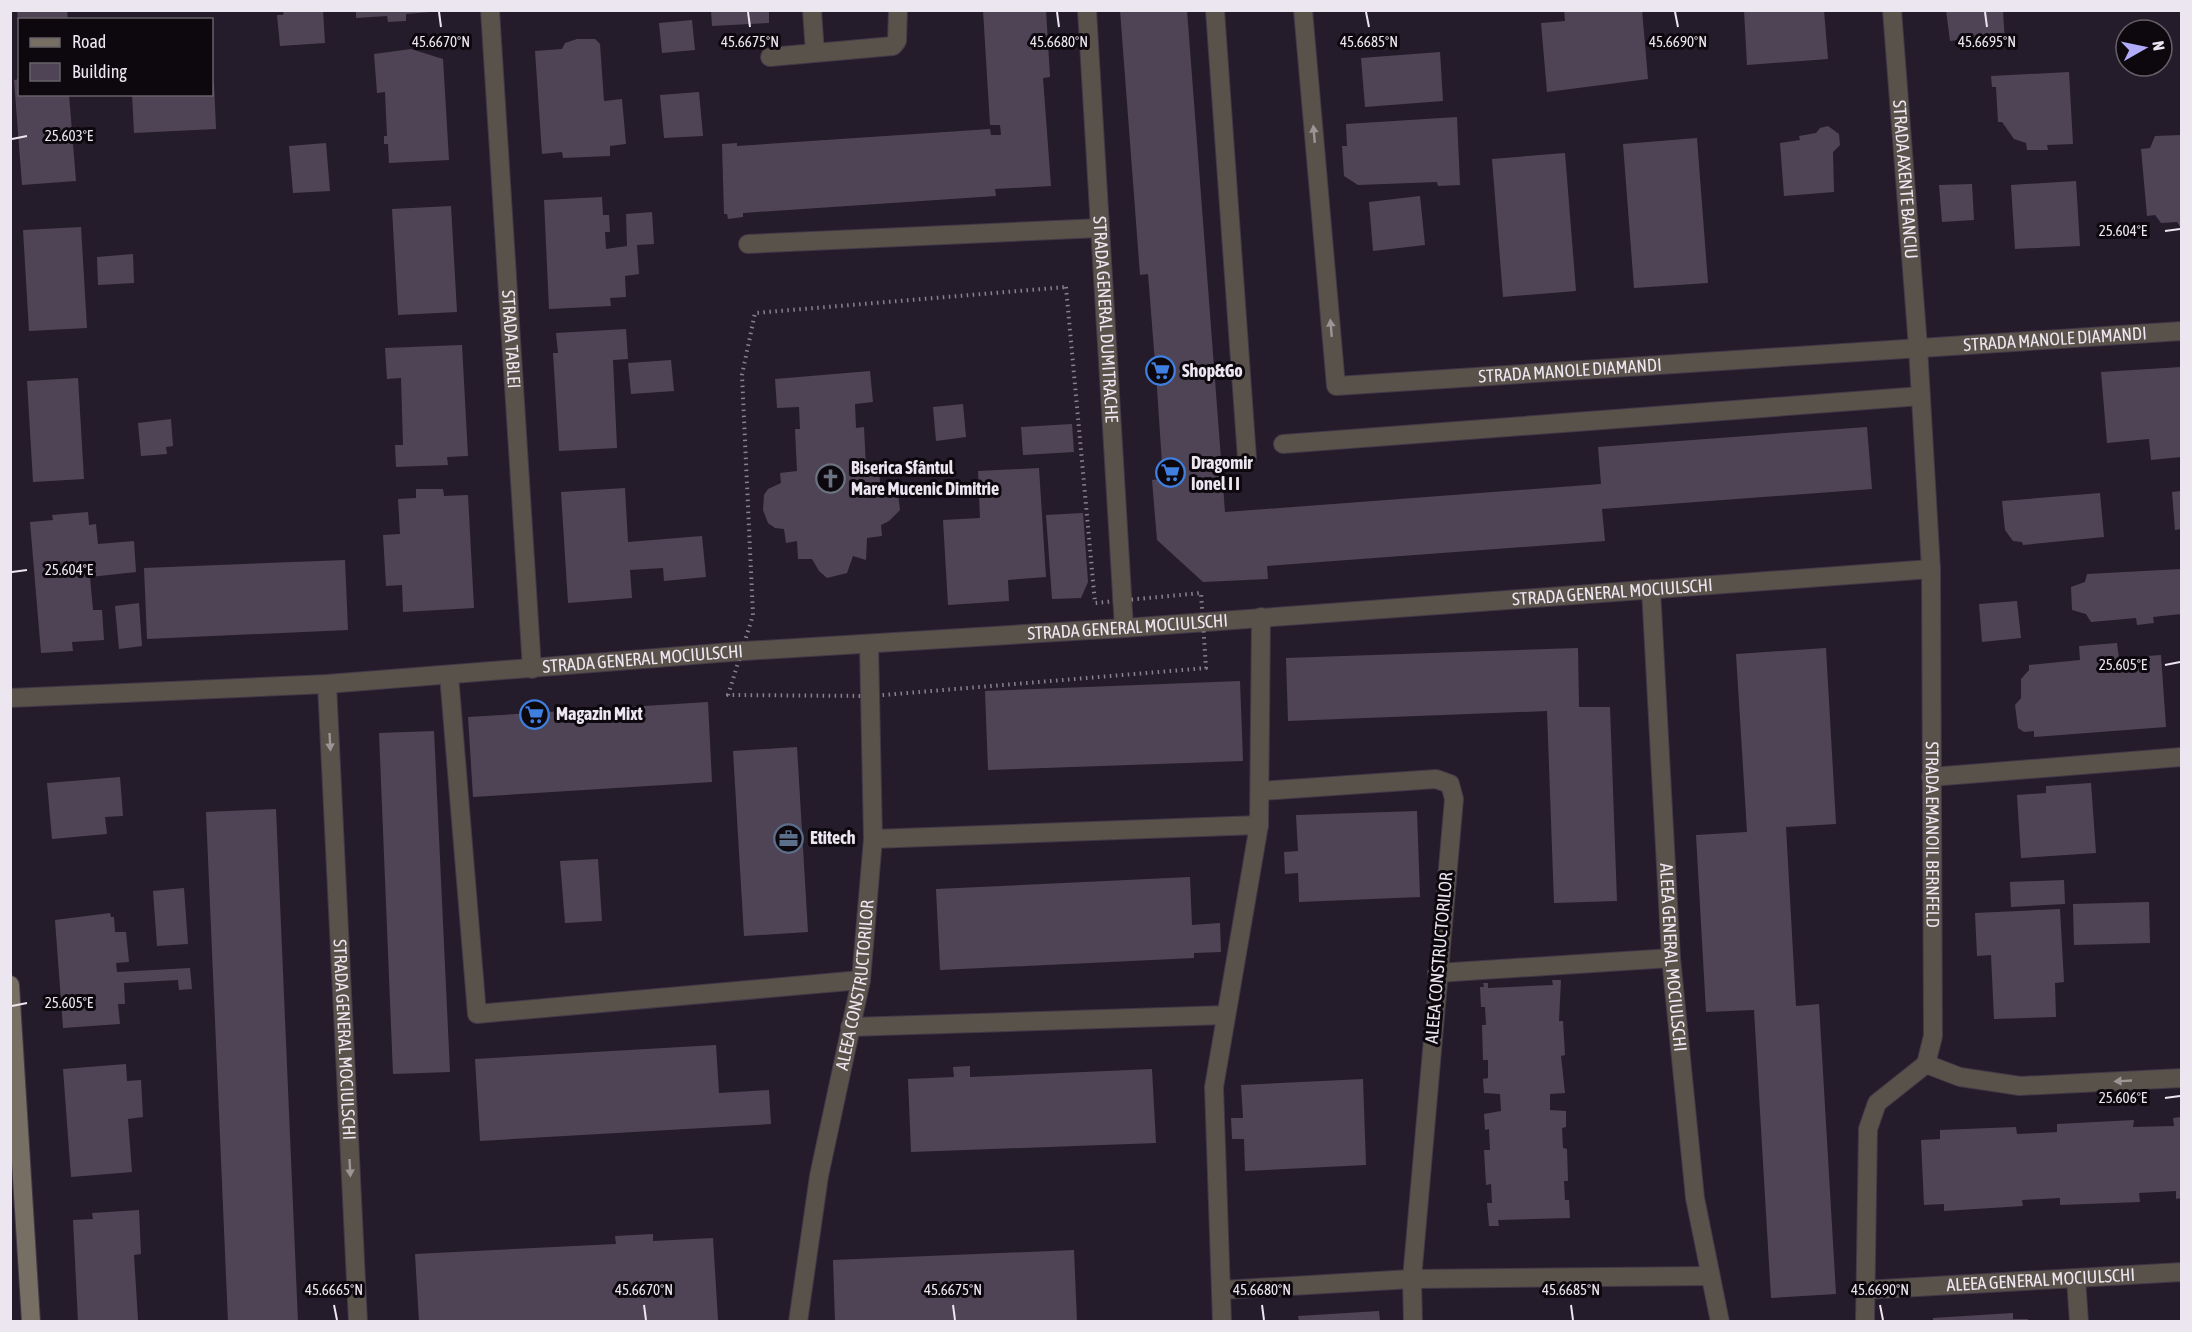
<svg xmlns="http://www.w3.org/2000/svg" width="2192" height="1332" font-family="'Asap Condensed',sans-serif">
<rect width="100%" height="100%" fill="#251c2b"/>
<!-- building -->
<g fill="#4f4455">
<path d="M17,10H67L68,20H20L18,24Z"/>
<path d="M284,10H323L325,43L280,46L277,15H283Z"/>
<path d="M356,10H431V12L406,14V21L388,22L387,16L356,18Z"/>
<path d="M711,10H769V23L712,26Z"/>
<path d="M983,10H1046L1050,77L1043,78L1051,186L995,189L996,196L743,213V217L728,219L727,214H724L722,144L737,143V146L990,129L991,135H1001L1000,125H990Z"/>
<path d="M1120,10H1187L1225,512L1601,484L1598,447L1867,427L1872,489L1602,509L1605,541L1267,566L1268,579L1203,582L1157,540L1152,480L1163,479L1157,388L1148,274L1140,275Z"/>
<path d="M1564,10H1642L1648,79L1547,92L1541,23L1565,21Z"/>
<path d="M1744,10H1824L1828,59L1747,65Z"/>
<path d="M1946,10H2003L2005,44L1960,49L1957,40L1950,41Z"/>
<path d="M692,20L695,50L662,53L659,23Z"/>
<path d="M577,39H595L600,44L604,101L622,99L626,144L610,146V156L563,158L562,152L542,154L535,51L562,49L565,43Z"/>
<path d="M411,49L443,59L449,160L389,163L388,144H384V136H387L385,92L377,93L374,54Z"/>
<path d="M1440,52L1443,101L1365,107L1361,58Z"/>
<path d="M2069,72L2073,144L2047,145L2048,150H2027L2026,143L2014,139L2002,122H1998L1996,87H1992L1991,76Z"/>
<path d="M20,79V94H69L76,181L22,185L14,80Z"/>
<path d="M212,83H214L216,129L134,133L132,94H212Z"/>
<path d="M699,92L703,136L664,138L660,95Z"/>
<path d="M1457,117L1460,185L1438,186L1437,182L1358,185L1344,176L1342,146H1347L1346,124Z"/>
<path d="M1828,126L1839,134L1840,145L1833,152L1834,192L1784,196L1780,143L1800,140L1799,136L1816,133L1820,128Z"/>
<path d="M2181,135V228L2177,222L2161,223L2155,215L2147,216L2141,149L2150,148L2155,136Z"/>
<path d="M1697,138L1708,283L1634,288L1623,144Z"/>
<path d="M326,143L330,191L293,193L289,146Z"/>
<path d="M1565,153L1576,291L1503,297L1492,159Z"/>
<path d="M2076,181L2080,246L2015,249L2011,185Z"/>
<path d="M1972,184L1974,220L1942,222L1939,185Z"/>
<path d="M1420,196L1425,245L1373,251L1369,202Z"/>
<path d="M602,197L603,215H609L610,232H605L606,249L627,246L626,214L652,212L654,244L637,245L639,274L625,276L626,297L610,298L611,306L549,309L544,200Z"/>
<path d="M451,206L457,312L398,315L392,209Z"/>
<path d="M81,227L87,328L29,331L23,230Z"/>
<path d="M133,254L134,283L98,285L97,257Z"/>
<path d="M626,329L628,359L613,360L617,448L559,451L553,353H558L556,333Z"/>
<path d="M462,345L468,456L447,457L448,465L396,467L395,445H403L401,378L387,379L385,348Z"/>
<path d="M671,360L674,391L631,394L628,363Z"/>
<path d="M2181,367V457L2151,460L2149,439L2107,443L2101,372Z"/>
<path d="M870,371L873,402L855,404L856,428L864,427L866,468L879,467L880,483L894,487L898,494L900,510L889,521L881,525L882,536L867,538L866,560L853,556L847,573L827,578L819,571L812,559H798L797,541L786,543L784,529L775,528L768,523L763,510L764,495L768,489L781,483L780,473L797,471L795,429H800L799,407L777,408L775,379Z"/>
<path d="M78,378L84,479L33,482L27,381Z"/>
<path d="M963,404L966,437L936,441L933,407Z"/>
<path d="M171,419L173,446L166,447L167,454L141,456L138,423Z"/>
<path d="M1072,424L1074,452L1023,455L1021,427Z"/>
<path d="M1039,468L1046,577L1008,580L1009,601L948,605L943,520L980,518L978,471Z"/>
<path d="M625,488L628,542L702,536L706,577L664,581L663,568L630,570L632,598L568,603L561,492Z"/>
<path d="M416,489H443L444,496L468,495L474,608L403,612L402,585L386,586L383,535L400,534L398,499L416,498Z"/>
<path d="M2181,491V529L2175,530L2172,492Z"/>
<path d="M2100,493L2104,537L2023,545L2022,542L2013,541L2005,530L2002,501Z"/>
<path d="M88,512L89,525L96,524L98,544L134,541L136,572L90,577L93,610H102L104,640L72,642L73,651L41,653L30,522L53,520L52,515Z"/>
<path d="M1083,513L1088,582L1081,598L1052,599L1046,515Z"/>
<path d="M345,560L348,630L147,639L144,568Z"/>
<path d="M2181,569V614L2153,617L2154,623L2137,625L2136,618L2091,622L2086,614L2072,610L2071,587L2085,582L2087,574Z"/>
<path d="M2017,601L2021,638L1982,642L1979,604Z"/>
<path d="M139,603L142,646L119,649L115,606Z"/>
<path d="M2117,643L2119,658L2161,655L2166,727L2034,737V731L2024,732L2018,728L2015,705L2021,698V679L2029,670V665L2080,660L2079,646Z"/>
<path d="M1578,648L1579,707H1610L1617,901L1554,903L1547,711L1288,721L1286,658Z"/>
<path d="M1826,648L1836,824L1786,827L1796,1006L1819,1004L1836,1294L1771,1298L1754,1010L1706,1012L1696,835L1747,832L1736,654Z"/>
<path d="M1240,681L1243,761L988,770L985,691Z"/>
<path d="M708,702L712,782L473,797L468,717Z"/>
<path d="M434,731L450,1072L393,1074L379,733Z"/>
<path d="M797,747L808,932L744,936L733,751Z"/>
<path d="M120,777L123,816L105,817L107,834L52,839L47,783Z"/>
<path d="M2091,783L2096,853L2021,858L2017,795L2046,793V786Z"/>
<path d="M276,809L298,1322H228L206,812Z"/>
<path d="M1417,811L1420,897L1299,902L1298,873L1285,874L1284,852L1298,851L1296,815Z"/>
<path d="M598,859L602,921L565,923L560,861Z"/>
<path d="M1190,877L1192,925L1220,923L1221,952L1194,953V958L940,970L936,889Z"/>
<path d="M2064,880L2065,904L2011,907L2010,882Z"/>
<path d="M184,888L188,944L157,946L153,891Z"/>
<path d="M2149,902L2150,943L2074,945L2073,904Z"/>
<path d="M2060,909L2064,982L2055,983L2056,1017L1994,1019L1991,955L1977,956L1975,913Z"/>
<path d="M110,913L111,917H114L115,932H126L129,962L116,963L117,972L190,968L192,989L179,990L178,980L124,983L125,1004H118L120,1024L63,1028L55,920Z"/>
<path d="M1552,980H1561L1559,1021H1563L1565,1055L1561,1056L1565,1093L1550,1094V1110L1566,1111V1127L1562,1128L1563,1148L1567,1149L1568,1181H1564L1565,1200H1569L1570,1218L1498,1220L1499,1226H1489L1487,1203H1492L1491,1184L1486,1185L1484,1150H1490L1489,1129L1485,1130L1484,1114L1501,1111L1500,1094L1484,1093L1483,1079L1488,1078V1060H1483L1482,1025H1486L1485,1007H1481L1480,987H1484L1483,983H1488V988L1553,985Z"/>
<path d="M716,1045L719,1093L769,1090L771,1124L480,1141L475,1059Z"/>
<path d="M126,1064L127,1081L141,1080L143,1117L128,1119L132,1172L71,1177L63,1069Z"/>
<path d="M970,1066V1077L1152,1069L1156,1143L911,1152L908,1079L954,1077L953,1067Z"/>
<path d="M1363,1079L1366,1165L1245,1171L1244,1139H1232L1231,1118H1243L1241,1085Z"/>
<path d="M2181,1117V1198L2176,1199V1191L2139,1193L2140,1202L2060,1205V1198L2022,1200L2023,1206L1944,1211V1204L1924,1205L1921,1140L1940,1139V1130L2016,1127L2017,1134L2040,1133L2057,1132V1124L2134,1120L2133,1127L2174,1126L2173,1118Z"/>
<path d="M139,1210L141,1254L134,1255L138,1320L78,1322L73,1220L93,1219L92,1213Z"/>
<path d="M653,1234V1241L713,1238L718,1320L419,1322L415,1254L616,1244L615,1236Z"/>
<path d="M1074,1250L1077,1322H835L833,1260Z"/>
<path d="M1379,1311L1380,1322H1299L1298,1316Z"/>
<path d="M2013,1313V1319H2028V1322H1933V1318Z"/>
</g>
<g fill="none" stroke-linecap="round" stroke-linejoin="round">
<defs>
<g id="lane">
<path d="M812,10L815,53"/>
<path d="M1215,10L1247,458"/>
<path d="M770,57L893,46L897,41L898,10"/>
<path d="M748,244L1100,228"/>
<path d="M1283,444L1921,396"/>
<path d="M449,675L477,1014L861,980"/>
<path d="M1931,777L2181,757"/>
<path d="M873,839L1259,825"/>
<path d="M1437,973L1671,958"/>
<path d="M850,1027L1226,1015"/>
<path d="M2076,1279L2079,1322"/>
<path d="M1221,1290L1412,1279L1709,1276"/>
</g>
<g id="street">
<path id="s1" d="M490,10L532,669"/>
<path id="s2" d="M1087,10L1124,628"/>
<path id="s3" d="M1303,10L1336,386L2182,331"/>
<path id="s4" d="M1892,10L1918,347L1931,569L1933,1036L1926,1064"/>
<path id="s5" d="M1651,589L1671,958L1695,1198L1720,1322"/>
<path id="s6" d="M327,684L358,1322"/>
<path id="s7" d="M10,698L327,684L744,651L1124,628L1931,569"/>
<path d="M1261,791L1436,779L1450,784L1454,799L1412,1279L1413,1322"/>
<path d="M1926,1064L1960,1077L2020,1086L2182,1078"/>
<path id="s8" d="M1864,1290L2182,1272"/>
<path id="s9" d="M798,1322L819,1176L861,980L873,839L869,645"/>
<path d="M1222,1322L1214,1087L1259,825L1261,617"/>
<path d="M1865,1322L1868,1129L1877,1103L1926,1064"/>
</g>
<path id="secondary" d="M10,985L31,1322"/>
</defs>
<!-- lane casing -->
<use href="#lane" stroke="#413847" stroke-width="20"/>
<!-- street casing -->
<use href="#street" stroke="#413847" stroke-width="20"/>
<!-- secondary casing -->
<use href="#secondary" stroke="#413847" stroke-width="20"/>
<!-- path -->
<path stroke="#89818e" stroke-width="4" stroke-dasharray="1.5 4.5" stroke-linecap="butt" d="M1066,287L1095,603L1201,593L1206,668L871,696L728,695L753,615L742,375L755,313Z"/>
<!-- lane -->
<use href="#lane" stroke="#58524b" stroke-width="18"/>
<!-- street -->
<use href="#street" stroke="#58524b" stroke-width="18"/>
<!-- secondary -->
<use href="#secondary" stroke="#776f63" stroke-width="18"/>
</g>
<!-- one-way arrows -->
<defs><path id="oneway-solid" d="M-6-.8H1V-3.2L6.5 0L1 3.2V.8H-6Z" transform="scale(1.5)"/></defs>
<g fill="#9b9595">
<use href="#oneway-solid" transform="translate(1314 134) rotate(-95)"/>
<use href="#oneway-solid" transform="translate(1331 328) rotate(-95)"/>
<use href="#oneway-solid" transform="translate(330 742) rotate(87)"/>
<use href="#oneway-solid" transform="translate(2123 1081) rotate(177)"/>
<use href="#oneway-solid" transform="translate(350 1168) rotate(87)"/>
</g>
<!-- ticks -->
<path fill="none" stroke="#ece6f0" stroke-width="2" d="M439,12L441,27M748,12L750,27M1057,12L1059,27M1366,12L1369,27M1675,12L1678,27M1985,12L1987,27M12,139L27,136M2165,231L2180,229M12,572L27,570M2165,665L2180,662M12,1006L27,1003M2165,1098L2180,1096M334,1305L337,1320M644,1305L646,1320M953,1305L955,1320M1262,1305L1264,1320M1571,1305L1573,1320M1880,1305L1883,1320"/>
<!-- icons -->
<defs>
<symbol id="supermarket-ring" viewBox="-11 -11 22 22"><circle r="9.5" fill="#0c080e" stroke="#3f7fe0" stroke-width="1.5"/><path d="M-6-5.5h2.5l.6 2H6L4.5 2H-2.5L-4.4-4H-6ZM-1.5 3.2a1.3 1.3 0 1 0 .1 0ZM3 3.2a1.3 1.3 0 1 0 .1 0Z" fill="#3f7fe0"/></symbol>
<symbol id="church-ring" viewBox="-11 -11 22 22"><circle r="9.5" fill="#0c080e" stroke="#6b7280" stroke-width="1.5"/><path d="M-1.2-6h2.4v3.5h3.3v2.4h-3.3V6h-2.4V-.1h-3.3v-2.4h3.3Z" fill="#6b7280"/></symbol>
<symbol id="office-ring" viewBox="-11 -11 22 22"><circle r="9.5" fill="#0c080e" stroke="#5c6f8a" stroke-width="1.5"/><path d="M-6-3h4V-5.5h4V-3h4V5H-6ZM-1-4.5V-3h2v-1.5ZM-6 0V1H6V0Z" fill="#5c6f8a"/></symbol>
</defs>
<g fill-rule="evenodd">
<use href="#supermarket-ring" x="1144" y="354" width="33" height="33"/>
<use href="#supermarket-ring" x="1154" y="456" width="33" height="33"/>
<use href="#church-ring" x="814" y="462" width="33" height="33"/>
<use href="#supermarket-ring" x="518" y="698" width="33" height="33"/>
<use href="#office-ring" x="772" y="822" width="33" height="33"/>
</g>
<g text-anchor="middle" stroke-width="6" stroke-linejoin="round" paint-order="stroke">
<!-- street labels -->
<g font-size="18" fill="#ece6f0" stroke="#0c080e">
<text dy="6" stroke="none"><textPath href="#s4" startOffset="170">STRADA AXENTE BANCIU</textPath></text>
<text dy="6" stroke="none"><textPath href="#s2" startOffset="310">STRADA GENERAL DUMITRACHE</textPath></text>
<text dy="6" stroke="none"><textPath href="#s3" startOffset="1098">STRADA MANOLE DIAMANDI</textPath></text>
<text dy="6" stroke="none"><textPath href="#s1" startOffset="330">STRADA TABLEI</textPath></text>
<text dy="6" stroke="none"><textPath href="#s3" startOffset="612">STRADA MANOLE DIAMANDI</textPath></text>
<text dy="6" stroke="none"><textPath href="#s7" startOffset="1606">STRADA GENERAL MOCIULSCHI</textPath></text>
<text dy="6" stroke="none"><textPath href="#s7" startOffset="1120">STRADA GENERAL MOCIULSCHI</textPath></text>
<text dy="6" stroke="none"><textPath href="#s7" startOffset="634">STRADA GENERAL MOCIULSCHI</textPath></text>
<text dy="6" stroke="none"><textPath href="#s4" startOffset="826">STRADA EMANOIL BERNFELD</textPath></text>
<text dy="6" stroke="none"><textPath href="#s5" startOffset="369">ALEEA GENERAL MOCIULSCHI</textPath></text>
<text transform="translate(1439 958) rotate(-85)" y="6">ALEEA CONSTRUCTORILOR</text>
<text dy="6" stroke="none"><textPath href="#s9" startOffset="342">ALEEA CONSTRUCTORILOR</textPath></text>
<text dy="6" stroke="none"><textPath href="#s6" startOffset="356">STRADA GENERAL MOCIULSCHI</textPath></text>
<text dy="6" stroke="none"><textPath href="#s8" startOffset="177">ALEEA GENERAL MOCIULSCHI</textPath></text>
</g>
<!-- poi labels -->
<g font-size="18" font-weight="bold" fill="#ece6f0" stroke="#0c080e" text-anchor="start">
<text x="1182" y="377">Shop&amp;Go</text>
<text x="1191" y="469">Dragomir<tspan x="1191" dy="21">Ionel I I</tspan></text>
<text x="851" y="474">Biserica Sfântul<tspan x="851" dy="21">Mare Mucenic Dimitrie</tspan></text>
<text x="556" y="720">Magazin Mixt</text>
<text x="810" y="844">Etitech</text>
</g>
</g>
<g font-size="15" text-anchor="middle" fill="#ece6f0" stroke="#0c080e" stroke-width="6" stroke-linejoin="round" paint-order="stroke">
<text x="1059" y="47">45.6680°N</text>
<text x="1987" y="47">45.6695°N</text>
<text x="441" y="47">45.6670°N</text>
<text x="750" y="47">45.6675°N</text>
<text x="1369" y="47">45.6685°N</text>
<text x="1678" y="47">45.6690°N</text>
<text x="69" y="141">25.603°E</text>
<text x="2123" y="236">25.604°E</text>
<text x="69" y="575">25.604°E</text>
<text x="2123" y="670">25.605°E</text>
<text x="69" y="1008">25.605°E</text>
<text x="2123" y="1103">25.606°E</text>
<text x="334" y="1295">45.6665°N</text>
<text x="644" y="1295">45.6670°N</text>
<text x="953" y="1295">45.6675°N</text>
<text x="1262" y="1295">45.6680°N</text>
<text x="1571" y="1295">45.6685°N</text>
<text x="1880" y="1295">45.6690°N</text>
</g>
<!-- border -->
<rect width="2192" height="1332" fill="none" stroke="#ece6f0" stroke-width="24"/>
<!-- legend -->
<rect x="18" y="18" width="195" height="78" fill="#0c080e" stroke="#666168" stroke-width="1.5"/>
<rect x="30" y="38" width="30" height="9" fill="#776f63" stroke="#666168" stroke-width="1.5"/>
<text x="72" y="48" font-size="18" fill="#ece6f0">Road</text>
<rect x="30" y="63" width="30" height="18" fill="#4f4455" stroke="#666168" stroke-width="1.5"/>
<text x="72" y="78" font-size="18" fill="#ece6f0">Building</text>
<!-- north arrow -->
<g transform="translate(2144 48) rotate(81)"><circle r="28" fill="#0c080e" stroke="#666168" stroke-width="1.5"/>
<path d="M0-4.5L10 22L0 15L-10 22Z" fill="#b1adfa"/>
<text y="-9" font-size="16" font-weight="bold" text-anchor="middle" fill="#ece6f0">N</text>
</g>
</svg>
